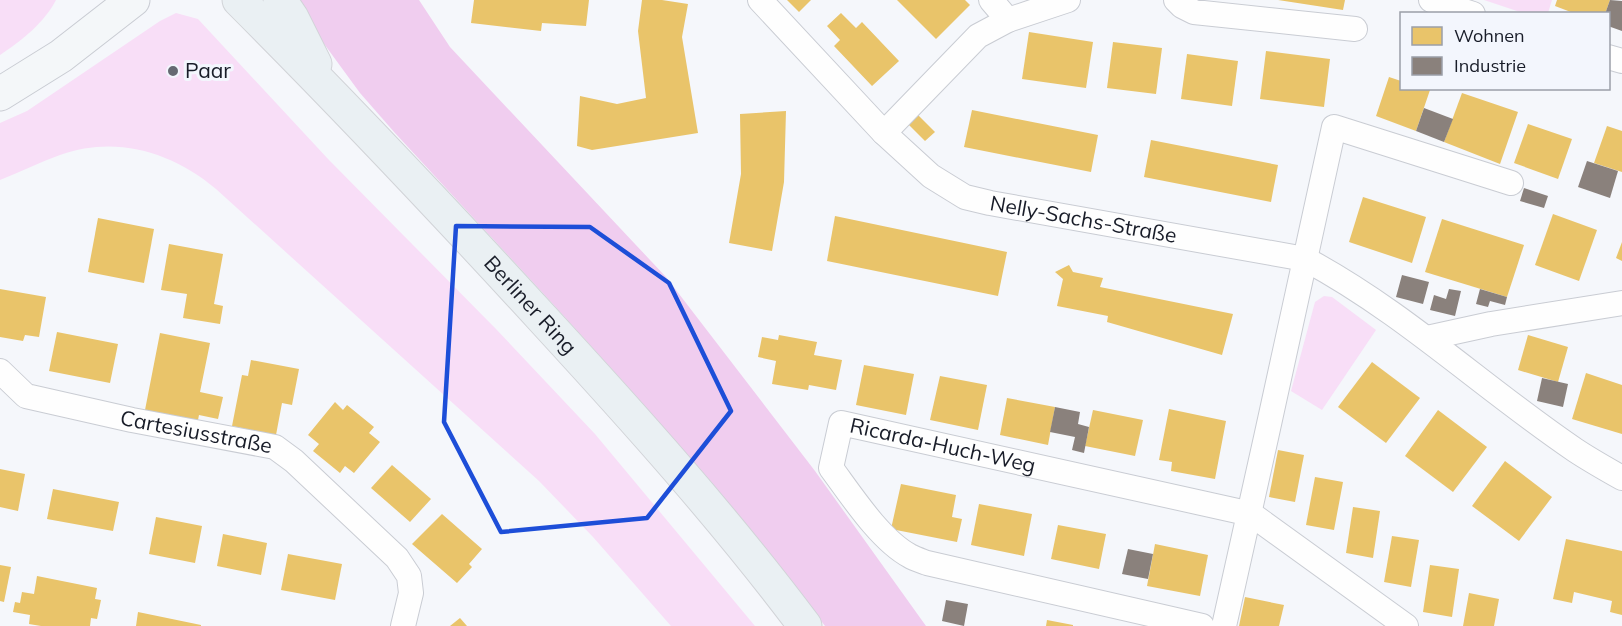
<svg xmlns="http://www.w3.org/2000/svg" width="1622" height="626" font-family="Mulish,sans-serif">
<rect width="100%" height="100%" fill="#f5f7fb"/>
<!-- green -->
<g fill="#f8def7">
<path d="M0,0H56C44,23 21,41 0,55Z"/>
<path d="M1484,0H1552L1548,13H1523Z"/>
<path d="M176,13L198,19L329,160L496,329L595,434L755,626H671L593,537L539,481L216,189C172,152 116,135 60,155C40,162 20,172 0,180V123L27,111L160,21Z"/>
<path d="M1324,296L1332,297L1376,330L1322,410L1291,391L1315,302Z"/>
</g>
<!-- forest -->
<path fill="#f0cdef" d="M292,0H419L450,47L666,277L815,471L926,626H825C694,451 543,294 395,133L360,93Z"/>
<!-- homes -->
<g fill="#e9c46a">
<path d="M474,0H589L586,26L542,23L541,31L471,23Z"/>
<path d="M642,0H662L688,4L682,37L698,133L592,150L577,146L580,96L617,104L646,98L638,31Z"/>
<path d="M787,0H811L799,12Z"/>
<path d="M897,0H965L970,5L936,39Z"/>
<path d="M1278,0H1345L1343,10Z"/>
<path d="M1557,0H1610L1605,14H1576L1555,6Z"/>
<path d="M841,13L856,28L862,22L899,61L872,86L834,46L840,40L827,26Z"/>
<path d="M1029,32L1093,42L1086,88L1022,79Z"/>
<path d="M1113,42L1162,48L1156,94L1107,88Z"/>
<path d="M1266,51L1330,59L1324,107L1260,99Z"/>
<path d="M1187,54L1238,61L1232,106L1181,99Z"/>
<path d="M1389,77L1401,81V88L1430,90L1416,131L1376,116Z"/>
<path d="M1462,93L1518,112L1500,164L1444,142Z"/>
<path d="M972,110L1098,135L1091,172L964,147Z"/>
<path d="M786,111L784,182L772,251L729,243L741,174L740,114Z"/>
<path d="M917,114L935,132L925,141L907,123Z"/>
<path d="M1528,124L1572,139L1558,179L1514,163Z"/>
<path d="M1607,126L1622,131V172L1594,163Z"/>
<path d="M1151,140L1278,165L1271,202L1144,177Z"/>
<path d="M1363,197L1426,217L1412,263L1349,242Z"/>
<path d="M1553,214L1597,230L1579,281L1535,265Z"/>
<path d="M835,216L1007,252L998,296L827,261Z"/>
<path d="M98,218L154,229L144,283L88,272Z"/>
<path d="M1442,219L1524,245L1507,297L1425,272Z"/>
<path d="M1622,242V261L1616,258Z"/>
<path d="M169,244L223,254L214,304L223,306L220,324L183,318L187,294L161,290Z"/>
<path d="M1069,265L1073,272L1103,278L1100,287L1233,314L1222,355L1107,322L1108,316L1057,306L1063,279L1055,272Z"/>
<path d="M0,289L46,297L39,337L25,335L23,341L0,337Z"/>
<path d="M57,332L118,344L110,383L49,371Z"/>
<path d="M160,333L210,343L200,392L223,397L218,419L199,415L198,420L145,410Z"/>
<path d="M779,335L817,342L814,355L842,360L836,390L809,385L808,390L772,384L776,361L758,357L762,337L778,340Z"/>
<path d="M1528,335L1568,347L1558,382L1518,370Z"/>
<path d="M251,360L299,369L292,405L282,403L276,435L232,426L242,375L248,376Z"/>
<path d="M1372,362L1420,398L1386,443L1338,407Z"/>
<path d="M864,365L914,374L906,415L856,405Z"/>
<path d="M1586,373L1622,385V434L1572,419Z"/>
<path d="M940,376L987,385L978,430L930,420Z"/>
<path d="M1007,398L1055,407L1048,445L1000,435Z"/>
<path d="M335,402L343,410L347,405L374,427L369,433L380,442L354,473L345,466L340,473L313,451L319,444L308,435Z"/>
<path d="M1169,409L1226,421L1215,479L1171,471L1172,462L1159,460Z"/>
<path d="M1093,410L1143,420L1135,456L1085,446Z"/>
<path d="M1438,410L1487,447L1453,492L1405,456Z"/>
<path d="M1278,450L1304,455L1295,502L1269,497Z"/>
<path d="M1505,461L1552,497L1519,541L1472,506Z"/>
<path d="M392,465L431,499L410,522L371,488Z"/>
<path d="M0,469L25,474L18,511L0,507Z"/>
<path d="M1315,477L1343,482L1334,530L1306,525Z"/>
<path d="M901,484L956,495L952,517L962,519L957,542L891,529Z"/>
<path d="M53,489L119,502L113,531L47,519Z"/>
<path d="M979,504L1032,514L1024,556L971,545Z"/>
<path d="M1353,507L1380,511L1373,558L1346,553Z"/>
<path d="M442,514L482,549L469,564L472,567L457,583L412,544Z"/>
<path d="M156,517L202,526L195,563L149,554Z"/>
<path d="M1058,525L1106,534L1099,569L1051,559Z"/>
<path d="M223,534L267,543L261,575L217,566Z"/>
<path d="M1392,536L1419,540L1411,587L1384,582Z"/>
<path d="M1566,539L1622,551V615L1610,612L1612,601L1574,592L1572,603L1553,599Z"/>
<path d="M1155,544L1208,555L1200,596L1147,586Z"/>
<path d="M288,554L342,564L335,600L281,590Z"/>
<path d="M0,565L11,567L4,602L0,601Z"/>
<path d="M1430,565L1459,569L1452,617L1423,612Z"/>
<path d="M37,576L97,588L95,599L101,600L97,619L91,618L90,626H41L29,624L30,615L13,612L15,602L20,603L22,592L34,594Z"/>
<path d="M1469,593L1499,599L1494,626H1463Z"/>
<path d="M1245,597L1284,605L1279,626H1239Z"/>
<path d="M138,612L201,625V626H136Z"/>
<path d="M460,618L467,626H450Z"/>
<path d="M1047,620L1073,625V626H1046Z"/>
</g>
<!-- industry -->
<g fill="#8a817c">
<path d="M1610,0L1622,1V31L1608,26V14H1605Z"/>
<path d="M1424,108L1453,119L1444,142L1416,131Z"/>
<path d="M1587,161L1618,171L1610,198L1578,187Z"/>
<path d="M1524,188L1548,196L1544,208L1520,201Z"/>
<path d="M1402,275L1429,282L1423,304L1396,297Z"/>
<path d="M1449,289L1461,291L1455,316L1430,310L1434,295L1446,299Z"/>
<path d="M1480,289L1507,297L1505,305L1490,301L1488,307L1476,304Z"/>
<path d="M1542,378L1568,384L1563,407L1537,401Z"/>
<path d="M1055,407L1080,412L1078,424L1089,427L1084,453L1072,450L1075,437L1050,432Z"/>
<path d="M1128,549L1153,554L1148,579L1122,574Z"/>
<path d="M946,600L968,604L964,626L942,621Z"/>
</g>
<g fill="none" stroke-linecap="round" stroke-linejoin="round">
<defs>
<g id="street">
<path id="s1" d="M760,0L884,133L931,176L965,197L990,203L1305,259C1404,312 1482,387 1575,450C1590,460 1606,469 1622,478"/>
<path d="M991,0L1008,20"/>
<path d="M1176,0L1182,6L1194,12L1355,29"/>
<path d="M1431,0L1473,14"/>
<path d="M1608,57L1622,61"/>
<path d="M884,133L978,36L1008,20L1068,0"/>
<path d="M1427,338L1491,324L1622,303"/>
<path id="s2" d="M0,371L26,396L132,420L275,447L294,461L397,558L409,576L411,593L403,626"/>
<path id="s3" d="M1202,626L927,563C922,561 915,559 910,556C880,540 851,495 831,468L841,423L1251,514L1406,626"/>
<path d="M1224,626C1262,460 1297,293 1334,127L1511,183"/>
</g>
<path id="secondary" d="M0,94L61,56L133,0"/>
<g id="primary">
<path id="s4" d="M239,0C343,104 443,210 543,319C634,418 724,518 805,626"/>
<path d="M280,0L292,18L315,64"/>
</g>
</defs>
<!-- street casing -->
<use href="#street" stroke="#c9ccd3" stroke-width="26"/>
<!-- secondary casing -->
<use href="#secondary" stroke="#c9ccd3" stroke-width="35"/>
<!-- primary casing -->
<use href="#primary" stroke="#d1d3d7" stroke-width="35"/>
<!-- street -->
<use href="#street" stroke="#fefefe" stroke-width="24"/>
<!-- secondary -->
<use href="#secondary" stroke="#f4f7f9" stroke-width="33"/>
<!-- primary -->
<use href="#primary" stroke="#eaf0f3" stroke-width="33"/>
</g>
<!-- marked area -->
<path fill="none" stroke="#1d4ed8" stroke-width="4.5" stroke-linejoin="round" d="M456,226L590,227L669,283L731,411L647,518L501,532L444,422Z"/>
<!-- markers -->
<circle fill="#656972" stroke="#f3f6fd" stroke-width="2" cx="173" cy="71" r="6"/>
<g text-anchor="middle" stroke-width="6" stroke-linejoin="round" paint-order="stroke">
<!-- poi labels -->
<g font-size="21" fill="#181c28" stroke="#f3f6fd" text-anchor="start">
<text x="185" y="78">Paar</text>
</g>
<!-- street labels -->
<g font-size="21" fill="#181c28" stroke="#f3f6fd">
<text dy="7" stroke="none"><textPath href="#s1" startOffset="406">Nelly-Sachs-Straße</textPath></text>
<text dy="7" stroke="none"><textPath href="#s4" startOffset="422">Berliner Ring</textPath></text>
<text dy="7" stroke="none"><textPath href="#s2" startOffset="210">Cartesiusstraße</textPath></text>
<text dy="7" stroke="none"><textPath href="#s3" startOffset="570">Ricarda-Huch-Weg</textPath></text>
</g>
</g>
<!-- legend -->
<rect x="1400" y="12" width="210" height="78" fill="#f3f6fd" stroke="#9b9fa8" stroke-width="1.5"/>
<rect x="1412" y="27" width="30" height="18" fill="#e9c46a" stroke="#9b9fa8" stroke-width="1.5"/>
<text x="1454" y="42" font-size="18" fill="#181c28">Wohnen</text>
<rect x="1412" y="57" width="30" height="18" fill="#8a817c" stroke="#9b9fa8" stroke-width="1.5"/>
<text x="1454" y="72" font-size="18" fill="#181c28">Industrie</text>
</svg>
